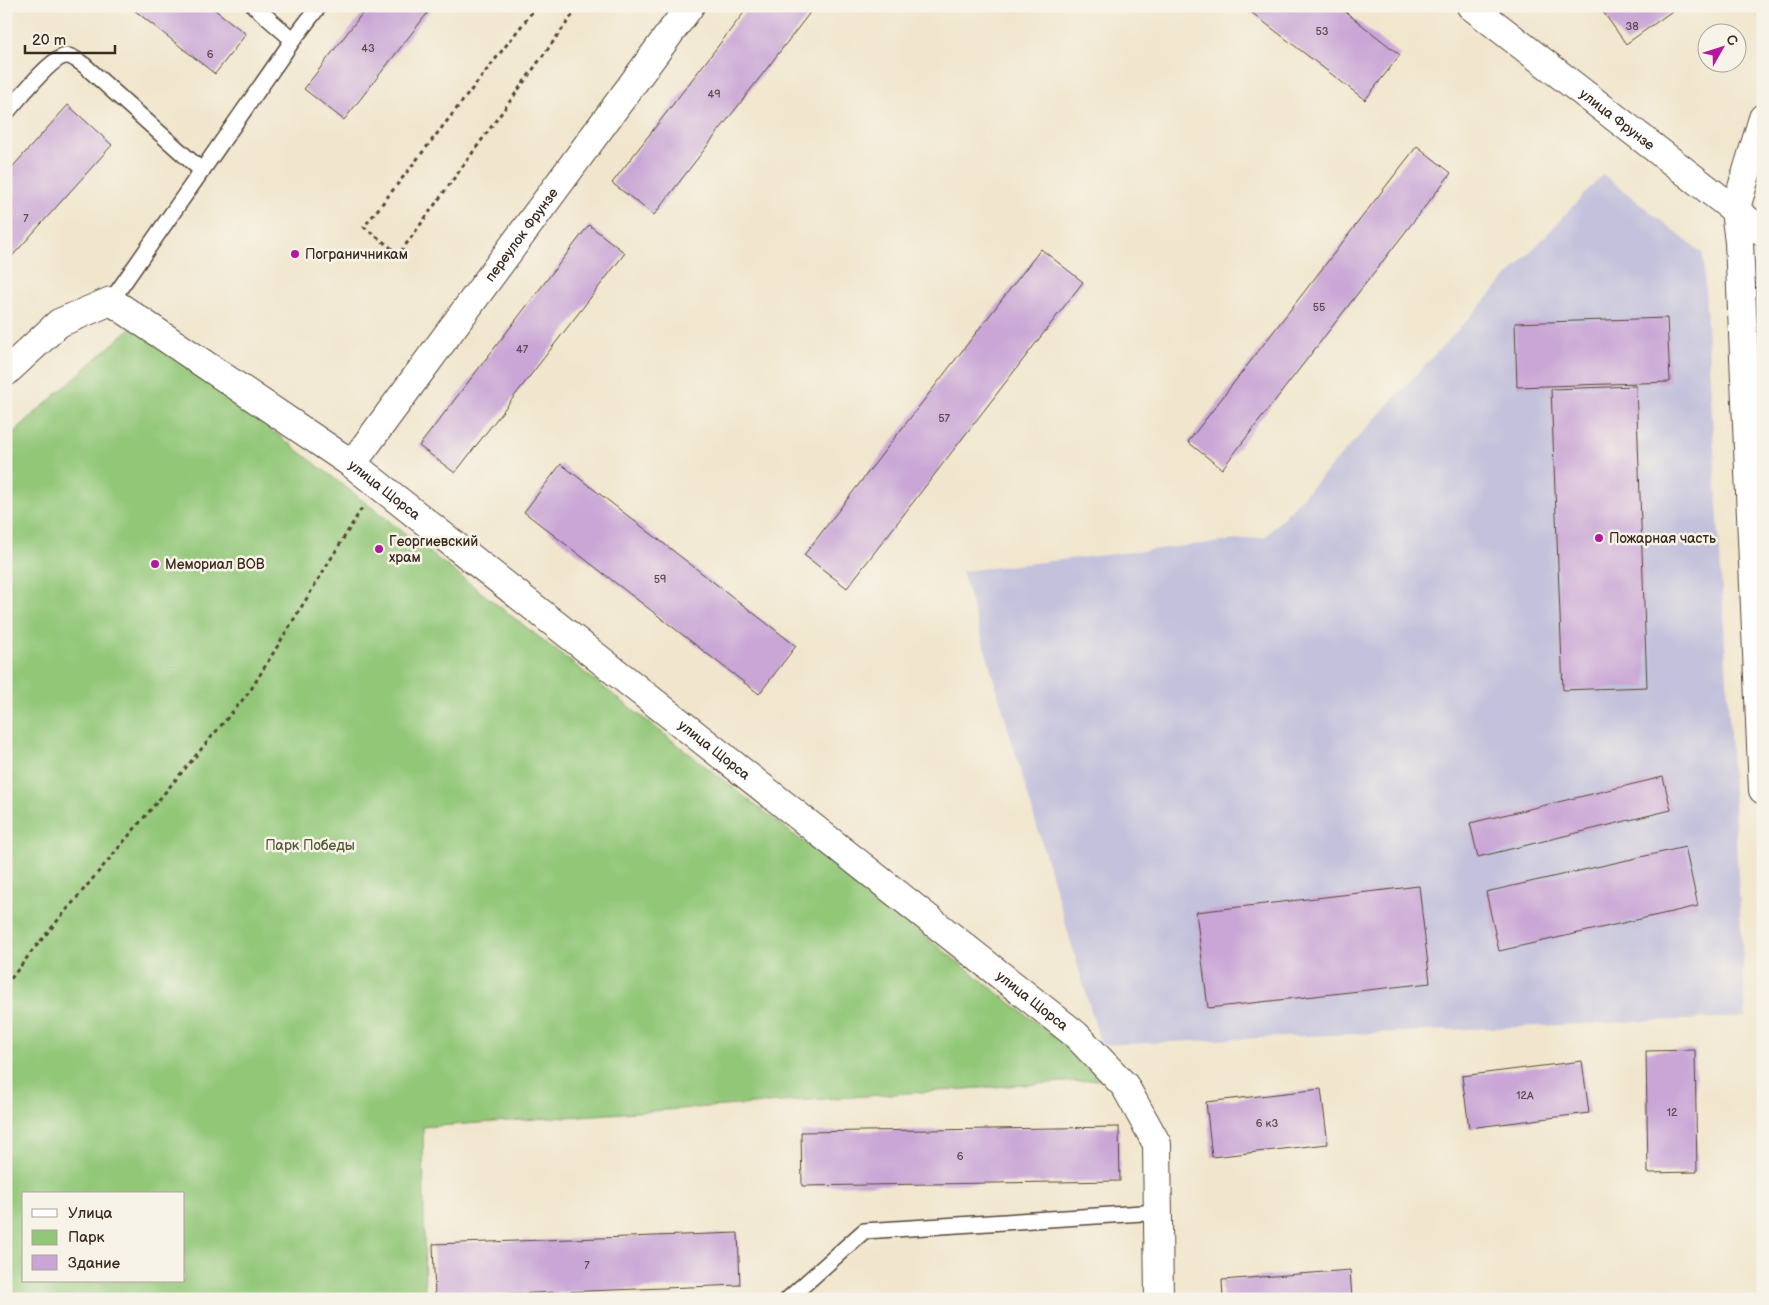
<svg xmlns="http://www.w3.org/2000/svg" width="1769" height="1305" font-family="'Balsamiq Sans',sans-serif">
<rect width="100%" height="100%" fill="#f7f3e8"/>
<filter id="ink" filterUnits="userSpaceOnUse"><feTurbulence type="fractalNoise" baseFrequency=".02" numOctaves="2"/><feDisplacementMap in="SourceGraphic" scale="10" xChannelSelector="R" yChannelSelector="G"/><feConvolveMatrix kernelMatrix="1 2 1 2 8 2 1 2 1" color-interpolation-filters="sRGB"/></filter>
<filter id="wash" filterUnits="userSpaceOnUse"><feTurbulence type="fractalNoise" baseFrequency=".0096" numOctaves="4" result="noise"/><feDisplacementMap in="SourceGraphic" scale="20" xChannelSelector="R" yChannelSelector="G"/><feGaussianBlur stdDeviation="1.12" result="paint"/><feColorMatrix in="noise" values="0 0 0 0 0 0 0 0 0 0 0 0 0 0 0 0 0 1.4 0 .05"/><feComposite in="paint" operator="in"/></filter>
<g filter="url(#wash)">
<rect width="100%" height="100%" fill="#f1e6cd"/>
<!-- industrial -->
<path fill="#c3c1db" d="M1603,174L1703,254L1746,1017L1101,1045L962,571L1265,537Z"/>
<!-- green -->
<path fill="#92c778" stroke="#66784b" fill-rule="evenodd" d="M135,324L1109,1079L423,1127L425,1299H6V439ZM24,1194H184V1281H24Z"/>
<g id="blocks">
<!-- building -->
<g fill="#c9a6d6">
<path d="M129,6H210L246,34L215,74Z"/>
<path d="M368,6H433L344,120L304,89Z"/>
<path d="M749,6H815L654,215L612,183Z"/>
<path d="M1243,6H1338L1400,55L1365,100Z"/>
<path d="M1599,6H1673L1675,9L1626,44Z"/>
<path d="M68,105L112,145L6,263V174Z"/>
<path d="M1417,146L1451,173L1222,469L1188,442Z"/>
<path d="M589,225L625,253L455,473L419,446Z"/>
<path d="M1041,249L1083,282L847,588L804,555Z"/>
<path d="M1667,318L1670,382L1517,387L1515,323Z"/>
<path d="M1636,386L1647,687L1563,690L1551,389Z"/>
<path d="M561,464L796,646L759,694L524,512Z"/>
<path d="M1663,777L1671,810L1478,857L1470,823Z"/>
<path d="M1685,847L1698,906L1499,951L1486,892Z"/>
<path d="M1419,886L1430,983L1208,1008L1196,912Z"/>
<path d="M1695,1050L1697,1172L1648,1173L1646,1051Z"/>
<path d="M1582,1061L1589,1113L1469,1128L1462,1076Z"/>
<path d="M1321,1089L1328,1144L1212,1157L1206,1102Z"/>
<path d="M1119,1127L1120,1181L802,1186L801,1132Z"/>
<path d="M738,1233L740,1285L435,1297L433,1244Z"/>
<path d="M1350,1270L1352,1299H1223L1222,1280Z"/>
</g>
</g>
</g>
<g filter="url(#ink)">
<use href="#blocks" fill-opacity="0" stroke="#564638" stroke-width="1"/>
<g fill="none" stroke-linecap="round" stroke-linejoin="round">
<defs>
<g id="lane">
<path d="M254,6L293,40"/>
<path d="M6,113C17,101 53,55 67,56C73,56 79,62 84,65L202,171"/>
<path d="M111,301L293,40L319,6"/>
<path d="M788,1299L864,1231L1158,1212"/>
</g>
<g id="street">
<path d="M1735,211L1763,118"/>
<path id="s1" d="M6,372L59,323L111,301L352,464L1075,1034L1125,1086L1157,1144L1159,1299"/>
<path id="s2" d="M352,464L690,6"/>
</g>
<g id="secondary">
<path id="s3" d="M1471,6L1763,232"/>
<path d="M1735,211L1739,242L1763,790"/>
</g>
</defs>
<!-- lane casing -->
<use href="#lane" stroke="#564638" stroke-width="18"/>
<!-- street casing -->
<use href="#street" stroke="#564638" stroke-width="30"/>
<!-- secondary casing -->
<use href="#secondary" stroke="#564638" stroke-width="30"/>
<!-- path -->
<g stroke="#564638" stroke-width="3" stroke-dasharray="4 4" stroke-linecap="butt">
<path d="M537,6L364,227L399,254L579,6"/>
<path d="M6,985L33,950L250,691L362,508"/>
</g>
<!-- lane -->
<use href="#lane" stroke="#fff" stroke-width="15"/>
<!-- street -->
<use href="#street" stroke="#fff" stroke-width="28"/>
<!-- secondary -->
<use href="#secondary" stroke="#fff" stroke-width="28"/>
</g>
</g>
<!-- markers -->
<g fill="#b5179e" stroke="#f7f3e8" stroke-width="2">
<circle cx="295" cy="254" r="5"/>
<circle cx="1599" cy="538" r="5"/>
<circle cx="379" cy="549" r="5"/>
<circle cx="155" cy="564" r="5"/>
</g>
<g text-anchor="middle" stroke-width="5" stroke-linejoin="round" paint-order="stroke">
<!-- number labels -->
<g font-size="11" fill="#5e494c">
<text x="1632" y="30">38</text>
<text x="1322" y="35">53</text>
<text x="368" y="52">43</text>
<text x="210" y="58">6</text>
<text x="714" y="98">49</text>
<text x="26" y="222">7</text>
<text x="1319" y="311">55</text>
<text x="522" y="353">47</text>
<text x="944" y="422">57</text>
<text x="660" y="583">59</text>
<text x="1525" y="1099">12А</text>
<text x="1672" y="1116">12</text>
<text x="1267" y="1127">6 к3</text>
<text x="960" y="1160">6</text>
<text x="587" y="1269">7</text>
</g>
<!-- street labels -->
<g font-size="14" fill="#3b2a1e" stroke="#f7f3e8">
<text dy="5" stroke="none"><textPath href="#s3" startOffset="185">улица Фрунзе</textPath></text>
<text dy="5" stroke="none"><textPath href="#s2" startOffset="285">переулок Фрунзе</textPath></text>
<text dy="5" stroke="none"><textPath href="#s1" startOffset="461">улица Щорса</textPath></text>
<text dy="5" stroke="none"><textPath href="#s1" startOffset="881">улица Щорса</textPath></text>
<text dy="5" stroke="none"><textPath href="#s1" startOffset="1286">улица Щорса</textPath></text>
</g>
<!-- poi labels -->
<g font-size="14" fill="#3b2a1e" stroke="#f7f3e8" text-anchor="start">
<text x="305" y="259">Пограничникам</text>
<text x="1609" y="543">Пожарная часть</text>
<text x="389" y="546">Георгиевский<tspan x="389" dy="16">храм</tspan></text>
<text x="165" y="569">Мемориал ВОВ</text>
</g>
<!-- park labels -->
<g font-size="14" fill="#555939" stroke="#f7f3e8">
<text x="310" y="850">Парк Победы</text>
</g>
</g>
<!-- margin -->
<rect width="1769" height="1305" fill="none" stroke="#f7f3e8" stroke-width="25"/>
<!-- legend -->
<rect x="22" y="1192" width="162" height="90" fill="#f7f3e8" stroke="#aca397"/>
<rect x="32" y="1209" width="25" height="8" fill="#ffffff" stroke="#aca397"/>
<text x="68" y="1218" font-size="15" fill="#3b2a1e">Улица</text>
<rect x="32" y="1230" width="25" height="15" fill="#92c778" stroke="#aca397"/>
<text x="68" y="1242" font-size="15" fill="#3b2a1e">Парк</text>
<rect x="32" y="1255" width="25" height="15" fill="#c9a6d6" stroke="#aca397"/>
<text x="68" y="1268" font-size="15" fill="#3b2a1e">Здание</text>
<!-- north arrow -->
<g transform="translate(1722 48) rotate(51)"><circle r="24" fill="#f7f3e8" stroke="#aca397"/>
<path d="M0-4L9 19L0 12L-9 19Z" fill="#b5179e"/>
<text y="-8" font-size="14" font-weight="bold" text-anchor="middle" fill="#3b2a1e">С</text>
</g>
<!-- scale -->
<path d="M25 45v8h90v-8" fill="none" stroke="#3b2a1e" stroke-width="2.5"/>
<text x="32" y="45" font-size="15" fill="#3b2a1e" stroke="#f7f3e8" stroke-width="4" paint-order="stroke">20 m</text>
</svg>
